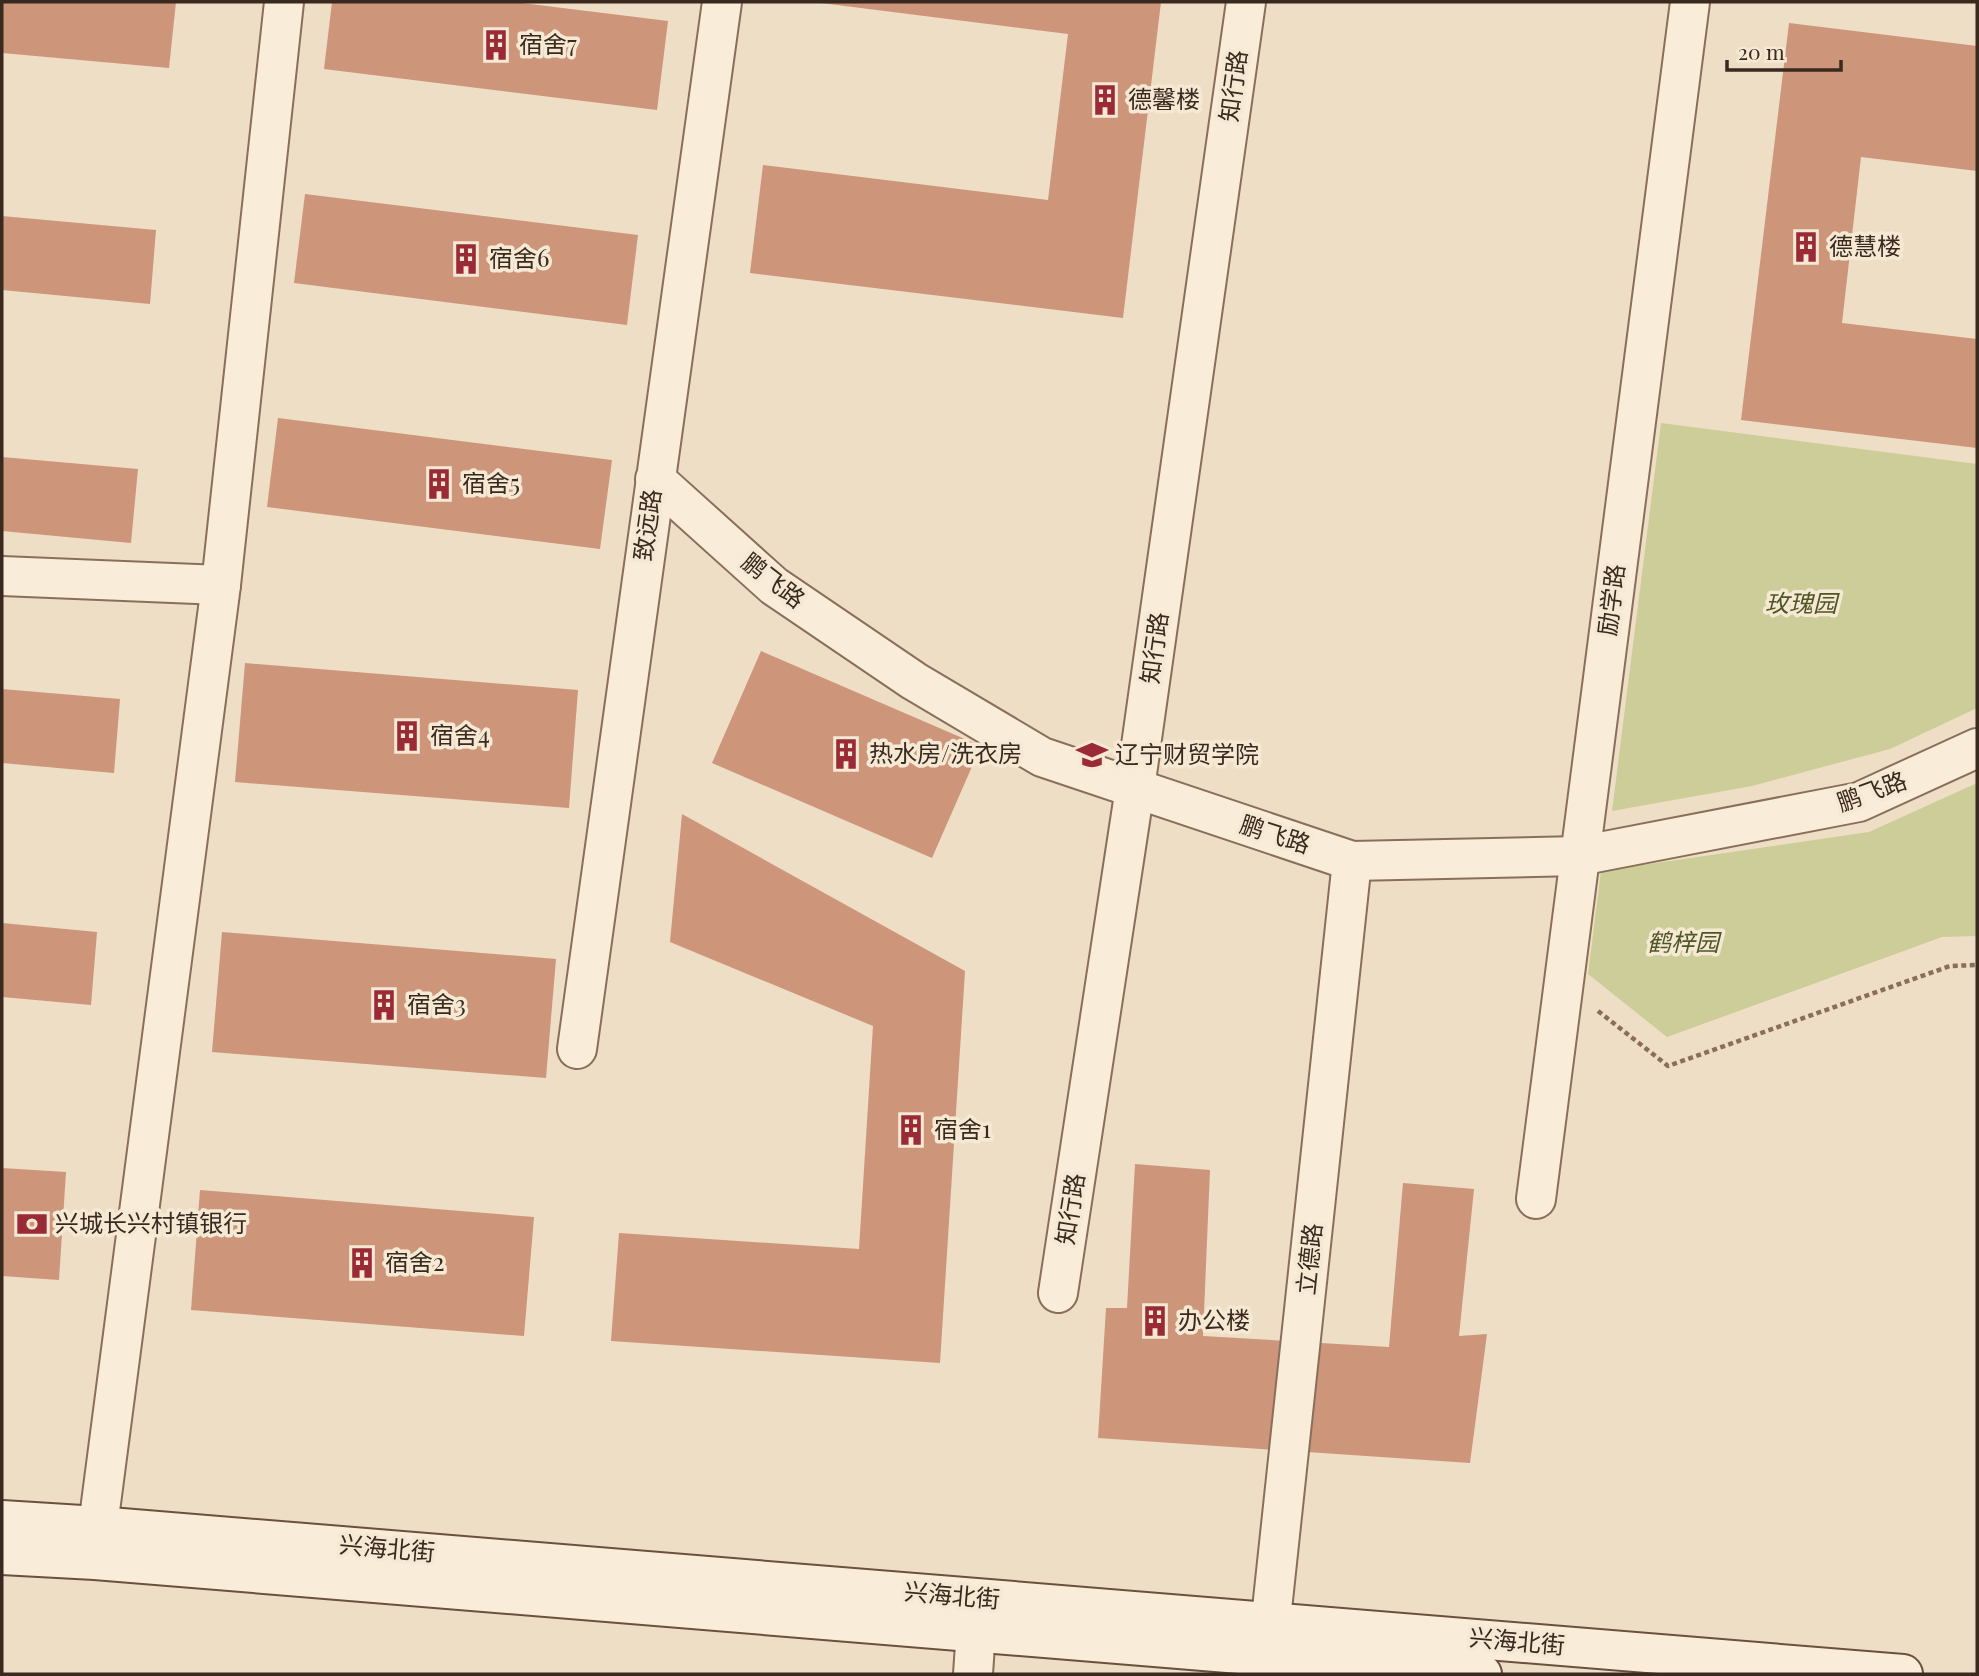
<svg xmlns="http://www.w3.org/2000/svg" width="1979" height="1676" font-family="'Playfair Display','Noto Sans SC',serif">
<rect width="100%" height="100%" fill="#eedec5"/>
<!-- green -->
<g fill="#cccd98">
<path d="M1661,423L1977,464V708L1890,749L1752,786L1612,811Z"/>
<path d="M1977,783V936L1942,937L1667,1037L1588,974L1601,871L1869,832Z"/>
</g>
<!-- building -->
<g fill="#cd957a">
<path d="M2,2H176L169,68L2,53Z"/>
<path d="M332,2H514L668,21L657,110L324,69Z"/>
<path d="M813,2H1161L1123,318L750,273L763,165L1048,200L1068,34Z"/>
<path d="M1789,23L1977,46V171L1861,157L1842,323L1977,339V448L1741,420Z"/>
<path d="M305,194L638,235L627,325L294,283Z"/>
<path d="M2,216L156,230L150,304L2,290Z"/>
<path d="M278,418L612,460L600,549L267,507Z"/>
<path d="M2,457L138,469L131,543L2,531Z"/>
<path d="M761,651L981,746L932,858L712,763Z"/>
<path d="M245,663L578,690L569,808L235,782Z"/>
<path d="M2,689L120,699L114,773L2,763Z"/>
<path d="M682,814L965,971L940,1363L611,1341L619,1233L859,1249L873,1026L670,942Z"/>
<path d="M2,923L97,932L91,1005L2,997Z"/>
<path d="M222,932L556,959L546,1078L212,1052Z"/>
<path d="M1135,1164L1210,1170L1203,1336L1389,1347L1403,1183L1474,1189L1459,1336L1487,1334L1470,1463L1098,1438L1106,1308H1127Z"/>
<path d="M2,1168L66,1172L59,1280L2,1276Z"/>
<path d="M200,1190L534,1217L524,1336L191,1310Z"/>
</g>
<g fill="none" stroke-linecap="round" stroke-linejoin="round">
<defs>
<g id="minor">
<path d="M655,479L774,586L914,681L1042,757L1352,861L1579,856L1859,802L1977,748"/>
<path d="M2,576L221,585"/>
<path d="M577,1049L722,2"/>
<path d="M1536,1199L1690,2"/>
<path d="M1058,1293L1135,788L1246,2"/>
<path d="M98,1526L221,585L284,2"/>
<path d="M1267,1656L1352,861"/>
<path d="M973,1674L978,1600"/>
</g>
<g id="secondary">
<path d="M2,1520L98,1526L1903,1674"/>
<path d="M2,1555L95,1560L1482,1674"/>
</g>
</defs>
<!-- minor casing -->
<use href="#minor" stroke="#896f5b" stroke-width="42"/>
<!-- secondary casing -->
<use href="#secondary" stroke="#6b503e" stroke-width="42"/>
<!-- path -->
<path stroke="#896f5b" stroke-width="4.5" stroke-dasharray="5 3.5" stroke-linecap="butt" d="M1598,1011L1668,1066L1950,966L1977,965"/>
<!-- minor -->
<use href="#minor" stroke="#f9ecd8" stroke-width="38"/>
<!-- secondary -->
<use href="#secondary" stroke="#f9ecd8" stroke-width="38"/>
</g>
<!-- icons -->
<defs>
<symbol id="building-bare" viewBox="-9 -9 18 18"><path d="M-4-6H4V6H1V3H-1V6H-4ZM-2.5-4.3h1.7v1.8h-1.7ZM.8-4.3h1.7v1.8H.8ZM-2.5-1h1.7V.8h-1.7ZM.8-1h1.7V.8H.8Z" fill="#992a36" stroke="#f6e9d4" stroke-width="2.5" paint-order="stroke"/></symbol>
<symbol id="university-bare" viewBox="-9 -9 18 18"><path d="M0-5L7-2L0 1L-7-2ZM-4 1L0 2.5L4 1V4Q0 6-4 4Z" fill="#992a36" stroke="#f6e9d4" stroke-width="2.5" paint-order="stroke"/></symbol>
<symbol id="bank-bare" viewBox="-9 -9 18 18"><path d="M-6-4H6V4H-6ZM0-2.3a2.3 2.3 0 1 0 0 4.6a2.3 2.3 0 1 0 0-4.6Z" fill="#992a36" stroke="#f6e9d4" stroke-width="2.5" paint-order="stroke"/></symbol>
</defs>
<g fill-rule="evenodd">
<use href="#building-bare" x="474" y="23" width="44" height="44"/>
<use href="#building-bare" x="1083" y="78" width="44" height="44"/>
<use href="#building-bare" x="1784" y="225" width="44" height="44"/>
<use href="#building-bare" x="444" y="237" width="44" height="44"/>
<use href="#building-bare" x="417" y="462" width="44" height="44"/>
<use href="#building-bare" x="385" y="714" width="44" height="44"/>
<use href="#building-bare" x="824" y="732" width="44" height="44"/>
<use href="#university-bare" x="1070" y="733" width="44" height="44"/>
<use href="#building-bare" x="362" y="983" width="44" height="44"/>
<use href="#building-bare" x="889" y="1108" width="44" height="44"/>
<use href="#bank-bare" x="10" y="1202" width="44" height="44"/>
<use href="#building-bare" x="340" y="1241" width="44" height="44"/>
<use href="#building-bare" x="1133" y="1299" width="44" height="44"/>
</g>
<g text-anchor="middle" stroke-width="7" stroke-linejoin="round" paint-order="stroke">
<!-- poi labels -->
<g font-size="24" fill="#39291f" stroke="#f6e9d4" text-anchor="start">
<text x="519" y="53">宿舍7</text>
<text x="1128" y="108">德馨楼</text>
<text x="1829" y="255">德慧楼</text>
<text x="489" y="267">宿舍6</text>
<text x="462" y="492">宿舍5</text>
<text x="430" y="744">宿舍4</text>
<text x="869" y="762">热水房/洗衣房</text>
<text x="1115" y="763">辽宁财贸学院</text>
<text x="407" y="1013">宿舍3</text>
<text x="934" y="1138">宿舍1</text>
<text x="55" y="1232">兴城长兴村镇银行</text>
<text x="385" y="1271">宿舍2</text>
<text x="1178" y="1329">办公楼</text>
</g>
<!-- street labels -->
<g font-size="24" fill="#39291f" stroke="#f6e9d4">
<text transform="translate(1234 86) rotate(-82)" y="8">知行路</text>
<text transform="translate(648 525) rotate(-82)" y="8">致远路</text>
<text transform="translate(773 581) rotate(38)" y="8">鹏飞路</text>
<text transform="translate(1612 600) rotate(-83)" y="8">励学路</text>
<text transform="translate(1155 648) rotate(-82)" y="8">知行路</text>
<text transform="translate(1872 792) rotate(-20)" y="8">鹏飞路</text>
<text transform="translate(1275 835) rotate(18)" y="8">鹏飞路</text>
<text transform="translate(1071 1209) rotate(-81)" y="8">知行路</text>
<text transform="translate(1310 1259) rotate(-84)" y="8">立德路</text>
<text transform="translate(387 1549) rotate(5)" y="8">兴海北街</text>
<text transform="translate(952 1596) rotate(5)" y="8">兴海北街</text>
<text transform="translate(1517 1642) rotate(5)" y="8">兴海北街</text>
</g>
<!-- park labels -->
<g font-size="24" font-style="italic" fill="#4e5625" stroke="#f6e9d4">
<text x="1801" y="612">玫瑰园</text>
<text x="1683" y="951">鹤梓园</text>
</g>
</g>
<!-- border -->
<rect width="1979" height="1676" fill="none" stroke="#39291f" stroke-width="7"/>
<!-- scale -->
<path d="M1727 60v10h114v-10" fill="none" stroke="#39291f" stroke-width="3.5"/>
<text x="1738" y="60" font-size="21" fill="#39291f" stroke="#f6e9d4" stroke-width="5" paint-order="stroke">20 m</text>
</svg>
